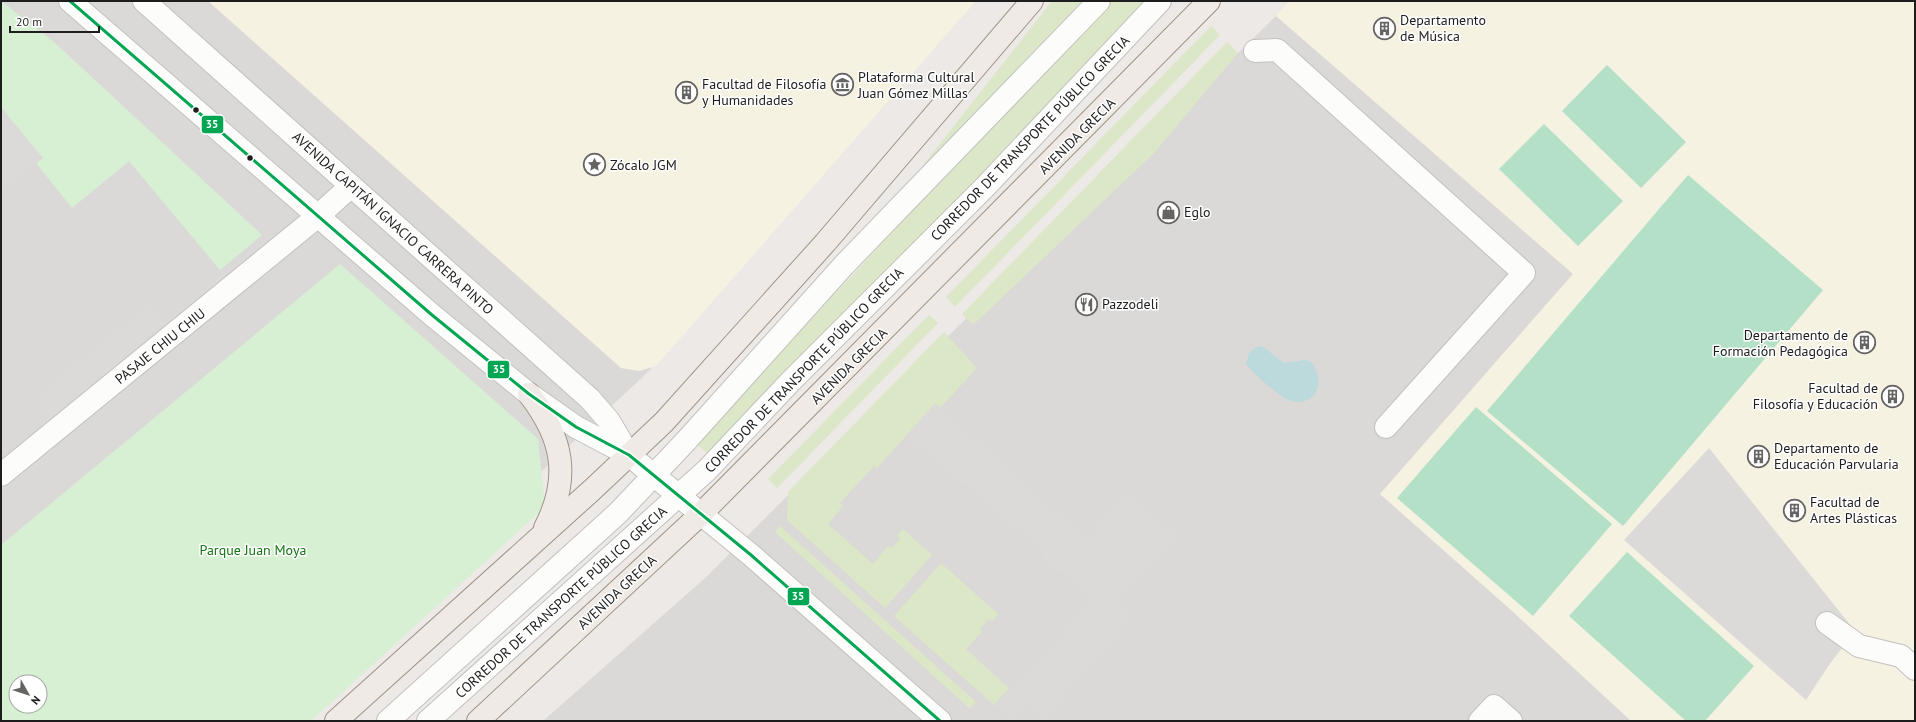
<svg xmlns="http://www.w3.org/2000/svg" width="1916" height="722" font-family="'PT Sans',sans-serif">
<rect width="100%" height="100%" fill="#ece9e6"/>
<!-- residential -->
<g fill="#dbd9d8" fill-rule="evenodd">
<path d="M1,1H975L647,373L324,674L1,721ZM16,682H40V706H16Z"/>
<path d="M1915,1V721H543L704,579L942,342L1276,16Z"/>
</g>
<!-- education -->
<g fill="#f5f2e2">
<path d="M208,1H976L656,366L639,371L621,368Z"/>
<path d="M1289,1H1915V721H1631L1511,610L1380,494L1573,274L1276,16Z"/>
</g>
<!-- grass -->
<g fill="#dce7c7">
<path d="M1052,1H1086L910,182Z"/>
<path d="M1108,1H1146L1027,129L707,453L696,443Z"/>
<path d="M1211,26L1220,35L955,307L946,297Z"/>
<path d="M1227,42L1238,53L1154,153L973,325L962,314Z"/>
<path d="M929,315L938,323L777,488L768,479Z"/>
<path d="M944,332L977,368L940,408L935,404L877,468L874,466L840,503L843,506L828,524L873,564L888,546L891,549L900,539L897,536L903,529L932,555L885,608L787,520L788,492Z"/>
<path d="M780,526L976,702L970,709L775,532Z"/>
<path d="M941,563L998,614L992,621L989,619L980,629L982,632L966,649L1009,688L994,705L894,616Z"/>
</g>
<!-- park -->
<g fill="#d7f0d3" fill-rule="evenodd">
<path d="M1,1L55,43L262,235L220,270L129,161L72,208L1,119Z"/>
<path d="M340,264L538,439L545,507L311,721H1V545ZM16,682H40V706H16Z"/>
</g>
<!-- pitch -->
<g fill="#b4e0c8">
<path d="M1607,65L1686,142L1641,188L1562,111Z"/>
<path d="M1544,124L1623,201L1578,246L1499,169Z"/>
<path d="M1688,175L1823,290L1623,526L1487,411Z"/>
<path d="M1476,407L1612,524L1533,616L1397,498Z"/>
<path d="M1627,552L1754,666L1705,721H1686L1569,616Z"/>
</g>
<!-- parking -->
<g fill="#dcdad9">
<path d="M1,107L43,158L1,193Z"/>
<path d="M273,234L290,255L1,493V458L49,418L33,399L147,305L163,324Z"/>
<path d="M935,403L1086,539L1128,492L1177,536L1119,601L1135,615L1044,719L1026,703L1010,720L994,705L1026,670L1029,673L1063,635L1060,632L1089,599L1078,589L1081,585L1062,569L1059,572L1042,557L1044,553L963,481L960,484L941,467L943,463L926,448L923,451L906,436Z"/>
<path d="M1709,448L1855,631L1829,665L1806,700L1624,540Z"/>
</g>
<!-- water -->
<path fill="#bcd9dc" d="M1258,346L1263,347L1284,363L1304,360L1310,361C1328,381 1316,407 1291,401C1280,398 1254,374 1246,364L1249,353Z"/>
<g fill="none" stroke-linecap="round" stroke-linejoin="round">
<defs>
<g id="minor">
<path d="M70,1L432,315L529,394L576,427L629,455L751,555L940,721"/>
<path d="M144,1L590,399L609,421L629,455"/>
<path d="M1255,51L1277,50L1524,273L1386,427"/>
<path d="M1,475L318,216L351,186"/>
<path d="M1827,623L1859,646L1901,656L1915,669"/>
<path d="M388,721L618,513L686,441L844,265L1099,1"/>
<path d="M428,721L707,470L791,381L985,187L1160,1"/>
<path d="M1480,721L1494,706L1511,721"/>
</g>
<g id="major">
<path d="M529,394C563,438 571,477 545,528"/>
<path d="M336,721L592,490L664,422L825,243L1032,1"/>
<path d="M478,721L701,514L1209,1"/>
</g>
</defs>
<!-- minor casing -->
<use href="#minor" stroke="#c3c1c0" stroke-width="24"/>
<!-- major casing -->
<use href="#major" stroke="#a09485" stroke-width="24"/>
<!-- minor -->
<use href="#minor" stroke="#fcfcfb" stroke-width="22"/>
<!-- major -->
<use href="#major" stroke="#efeae5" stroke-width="22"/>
<defs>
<path id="bus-1" d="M70,1L432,315L529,394L576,427L629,455L751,555L940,721"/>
</defs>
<!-- bus-1 casing -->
<use href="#bus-1" stroke="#fff" stroke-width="6"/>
<!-- bus-1 -->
<use href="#bus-1" stroke="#00a651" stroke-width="3"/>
</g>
<!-- icons -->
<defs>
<symbol id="building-ring" viewBox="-11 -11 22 22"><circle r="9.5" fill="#fff" stroke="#656463" stroke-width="1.5"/><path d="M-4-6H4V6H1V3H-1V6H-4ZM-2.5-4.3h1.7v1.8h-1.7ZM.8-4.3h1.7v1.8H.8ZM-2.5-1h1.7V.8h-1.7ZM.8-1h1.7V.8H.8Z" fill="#656463"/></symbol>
<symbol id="museum-ring" viewBox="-11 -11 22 22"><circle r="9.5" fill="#fff" stroke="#656463" stroke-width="1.5"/><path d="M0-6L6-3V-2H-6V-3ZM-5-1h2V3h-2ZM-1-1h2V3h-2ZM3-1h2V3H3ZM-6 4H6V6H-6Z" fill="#656463"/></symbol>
<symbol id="sight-ring" viewBox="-11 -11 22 22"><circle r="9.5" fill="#fff" stroke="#656463" stroke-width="1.5"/><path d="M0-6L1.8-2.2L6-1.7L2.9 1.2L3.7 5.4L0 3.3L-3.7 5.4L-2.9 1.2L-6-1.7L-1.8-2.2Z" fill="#656463"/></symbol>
<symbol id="shop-ring" viewBox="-11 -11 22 22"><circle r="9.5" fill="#fff" stroke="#656463" stroke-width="1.5"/><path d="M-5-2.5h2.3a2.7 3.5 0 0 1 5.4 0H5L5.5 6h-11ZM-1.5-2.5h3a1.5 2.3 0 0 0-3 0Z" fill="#656463"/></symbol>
<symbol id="restaurant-ring" viewBox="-11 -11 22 22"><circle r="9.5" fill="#fff" stroke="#656463" stroke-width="1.5"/><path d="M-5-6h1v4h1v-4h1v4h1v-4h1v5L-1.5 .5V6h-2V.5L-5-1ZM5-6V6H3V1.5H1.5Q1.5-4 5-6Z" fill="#656463"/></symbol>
</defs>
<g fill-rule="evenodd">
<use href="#building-ring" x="1372" y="16" width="25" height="25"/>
<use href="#museum-ring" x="830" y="72" width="25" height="25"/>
<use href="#building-ring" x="674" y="80" width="25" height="25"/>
<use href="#sight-ring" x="582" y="152" width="25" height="25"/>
<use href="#shop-ring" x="1156" y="200" width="25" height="25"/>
<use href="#restaurant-ring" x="1074" y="292" width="25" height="25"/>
<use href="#building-ring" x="1852" y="330" width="25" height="25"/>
<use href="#building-ring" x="1880" y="384" width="25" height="25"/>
<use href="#building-ring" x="1746" y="444" width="25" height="25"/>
<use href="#building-ring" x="1782" y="498" width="25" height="25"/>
</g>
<!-- markers -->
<g fill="#1d1d1d" stroke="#fff" stroke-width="1.5">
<circle cx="196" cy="110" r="3.5"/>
<circle cx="250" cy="158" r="3.5"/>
</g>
<g text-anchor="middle" stroke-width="3" stroke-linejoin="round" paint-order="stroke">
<!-- poi labels -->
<g font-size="14" fill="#1d1d1d" stroke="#fff" text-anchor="start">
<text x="1400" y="25">Departamento<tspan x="1400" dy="16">de Música</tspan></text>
<text x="858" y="82">Plataforma Cultural<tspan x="858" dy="16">Juan Gómez Millas</tspan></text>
<text x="702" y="89">Facultad de Filosofía<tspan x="702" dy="16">y Humanidades</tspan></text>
<text x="610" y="170">Zócalo JGM</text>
<text x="1184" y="217">Eglo</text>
<text x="1102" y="309">Pazzodeli</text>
<text x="1848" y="340" text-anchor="end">Departamento de<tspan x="1848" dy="16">Formación Pedagógica</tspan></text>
<text x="1878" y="393" text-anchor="end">Facultad de<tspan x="1878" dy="16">Filosofía y Educación</tspan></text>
<text x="1774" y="453">Departamento de<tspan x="1774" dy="16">Educación Parvularia</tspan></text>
<text x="1810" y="507">Facultad de<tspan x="1810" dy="16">Artes Plásticas</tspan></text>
</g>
<!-- street labels -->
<g font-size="14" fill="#1d1d1d" stroke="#fff">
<text transform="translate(1077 136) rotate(-45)" y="5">AVENIDA GRECIA</text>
<text transform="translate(1030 138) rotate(-46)" y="5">CORREDOR DE TRANSPORTE PÚBLICO GRECIA</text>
<text transform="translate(393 223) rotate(42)" y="5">AVENIDA CAPITÁN IGNACIO CARRERA PINTO</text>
<text transform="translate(160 346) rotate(-39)" y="5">PASAJE CHIU CHIU</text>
<text transform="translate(849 366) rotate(-45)" y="5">AVENIDA GRECIA</text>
<text transform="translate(804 370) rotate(-46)" y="5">CORREDOR DE TRANSPORTE PÚBLICO GRECIA</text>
<text transform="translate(617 592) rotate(-43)" y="5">AVENIDA GRECIA</text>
<text transform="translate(561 602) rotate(-42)" y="5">CORREDOR DE TRANSPORTE PÚBLICO GRECIA</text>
</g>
<!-- park labels -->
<g font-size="14" fill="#157413" stroke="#fff">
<text x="253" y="555">Parque Juan Moya</text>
</g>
</g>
<g stroke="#fff" stroke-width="1.5">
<rect x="201" y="115" width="23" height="19" rx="4" fill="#00a651"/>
<rect x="487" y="360" width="23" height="19" rx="4" fill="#00a651"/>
<rect x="787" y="587" width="23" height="19" rx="4" fill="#00a651"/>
</g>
<g font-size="11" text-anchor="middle" font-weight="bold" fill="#fff">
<text x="212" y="128">35</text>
<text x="499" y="373">35</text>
<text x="798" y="600">35</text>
</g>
<!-- border -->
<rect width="1916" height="722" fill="none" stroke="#1d1d1d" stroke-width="4"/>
<!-- north arrow -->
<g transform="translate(28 694) rotate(129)"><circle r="19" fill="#ffffff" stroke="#a5a5a5"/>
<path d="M0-3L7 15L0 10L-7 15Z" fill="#656463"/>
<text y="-6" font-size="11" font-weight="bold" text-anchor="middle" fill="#1d1d1d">N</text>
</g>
<!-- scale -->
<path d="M10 26v6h89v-6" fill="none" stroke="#1d1d1d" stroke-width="2"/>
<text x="16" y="26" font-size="12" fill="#1d1d1d" stroke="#ffffff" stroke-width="3" paint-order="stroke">20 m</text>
</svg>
